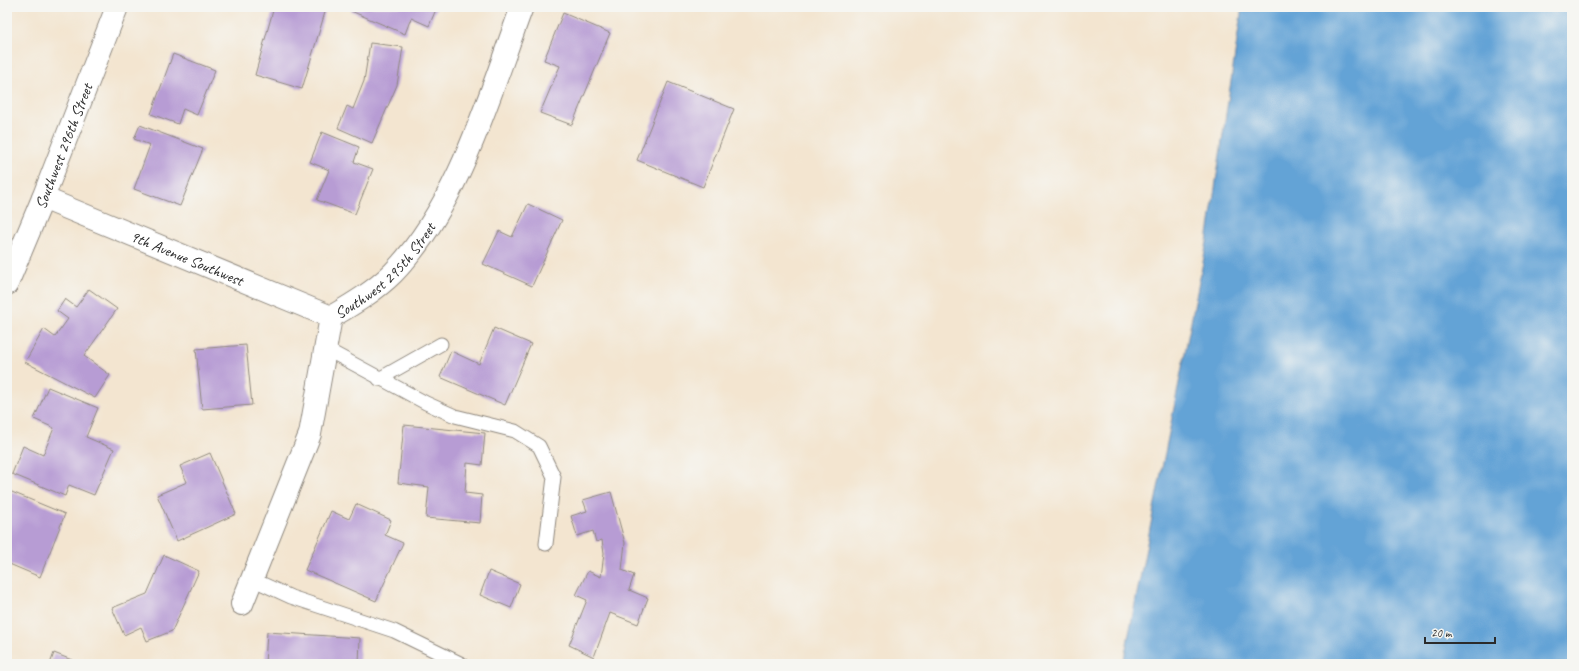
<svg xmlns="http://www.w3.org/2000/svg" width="1579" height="671" font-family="Caveat,sans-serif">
<rect width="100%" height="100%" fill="#f6f6f2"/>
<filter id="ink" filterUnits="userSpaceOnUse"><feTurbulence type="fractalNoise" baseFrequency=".025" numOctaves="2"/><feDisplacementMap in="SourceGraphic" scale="8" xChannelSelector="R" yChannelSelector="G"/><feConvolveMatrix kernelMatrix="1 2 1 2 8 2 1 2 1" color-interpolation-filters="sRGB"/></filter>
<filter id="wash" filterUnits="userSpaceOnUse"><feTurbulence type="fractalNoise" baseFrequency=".012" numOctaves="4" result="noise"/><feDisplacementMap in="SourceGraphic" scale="16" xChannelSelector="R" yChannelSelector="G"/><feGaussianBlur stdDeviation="0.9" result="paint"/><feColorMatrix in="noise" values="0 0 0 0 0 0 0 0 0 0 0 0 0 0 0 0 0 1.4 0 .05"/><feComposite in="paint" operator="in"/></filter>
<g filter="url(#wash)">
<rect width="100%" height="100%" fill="#f3e5d0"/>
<!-- water -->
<path fill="#63a3d6" stroke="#476780" d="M1242,7H1572V664H1123L1207,242Z"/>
<g id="blocks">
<!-- building -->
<g fill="#b79cd4">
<path d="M274,7H319L326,9L302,89L255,75Z"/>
<path d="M353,7H437L429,26L411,18L405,34L351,11Z"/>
<path d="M563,13L610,33L572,125L540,113L560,66L544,60Z"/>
<path d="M370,43L403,47L397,85L372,143L338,128L347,106L353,109L364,81Z"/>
<path d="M173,54L215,70L197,115L183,109L178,124L151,114Z"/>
<path d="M668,82L734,109L703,187L637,160Z"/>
<path d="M140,125L203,149L180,206L134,189L150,145L134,139Z"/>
<path d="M322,132L359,147L354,162L373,169L355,214L317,200L329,170L310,162Z"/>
<path d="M528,204L562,220L532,286L483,264L499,231L512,237Z"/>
<path d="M89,289L117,309L84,356L110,375L95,398L25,362L44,329L55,337L68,319L57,311L65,299L76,307Z"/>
<path d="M494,328L531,344L505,405L440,377L451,351L479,364Z"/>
<path d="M246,345L252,405L202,409L196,349Z"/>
<path d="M48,387L98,408L86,437L114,449L94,495L69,485L65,496L12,474L23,446L43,455L54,428L34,419Z"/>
<path d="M404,425L485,433L482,465L467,463L465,493L482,495L480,523L426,518L429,487L398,483Z"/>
<path d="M210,453L236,514L177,541L157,495L187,482L180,466Z"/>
<path d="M7,490L65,514L40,577L7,563Z"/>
<path d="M611,492L625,543L622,570L634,575L629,590L648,598L638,624L610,613L594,657L569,645L587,600L576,595L588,571L601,577L604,553L602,540L596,542L593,531L577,536L571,516L587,511L583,500Z"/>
<path d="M356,504L391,520L385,535L403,543L376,601L305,570L331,511L349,519Z"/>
<path d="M164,555L199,571L172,631L147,641L141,627L124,635L112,608L147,594Z"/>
<path d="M489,571L520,584L511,608L480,595Z"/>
<path d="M267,632L360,638L359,664H265Z"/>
<path d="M54,653L82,664H50Z"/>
</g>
</g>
</g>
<g filter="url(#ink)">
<use href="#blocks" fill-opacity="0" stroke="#8f887e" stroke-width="1"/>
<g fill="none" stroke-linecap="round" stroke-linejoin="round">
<defs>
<g id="lane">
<path d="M326,349L426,403L455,416L515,431L539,446L554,477L546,544"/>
<path d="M379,379L441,344"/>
<path d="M252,579L291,597L394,631L462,664"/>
</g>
<g id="street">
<path id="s1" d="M43,198L331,317"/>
<path id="s2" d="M7,284L43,198L117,7"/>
<path id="s3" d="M242,604L310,434L331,317C353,304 375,291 393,273C459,205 489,95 522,7"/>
</g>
</defs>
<!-- lane casing -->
<use href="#lane" stroke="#8f887e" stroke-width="15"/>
<!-- street casing -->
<use href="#street" stroke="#8f887e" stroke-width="24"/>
<!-- lane -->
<use href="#lane" stroke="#fff" stroke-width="13"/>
<!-- street -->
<use href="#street" stroke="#fff" stroke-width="22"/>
</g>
</g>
<g text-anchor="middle" stroke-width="3" stroke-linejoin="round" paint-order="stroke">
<!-- street labels -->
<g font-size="16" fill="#2b2b2b" stroke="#f6f6f2">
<text dy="6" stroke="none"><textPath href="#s2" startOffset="149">Southwest 296th Street</textPath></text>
<text dy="6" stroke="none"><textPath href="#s1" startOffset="156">9th Avenue Southwest</textPath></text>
<text dy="6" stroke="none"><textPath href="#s3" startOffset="374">Southwest 295th Street</textPath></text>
</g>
</g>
<!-- margin -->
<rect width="1579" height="671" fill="none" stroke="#f6f6f2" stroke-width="24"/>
<!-- scale -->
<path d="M1425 637v6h70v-6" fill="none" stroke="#2b2b2b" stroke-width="2"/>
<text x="1431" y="637" font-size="12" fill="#2b2b2b" stroke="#f6f6f2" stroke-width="3" paint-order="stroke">20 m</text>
</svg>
